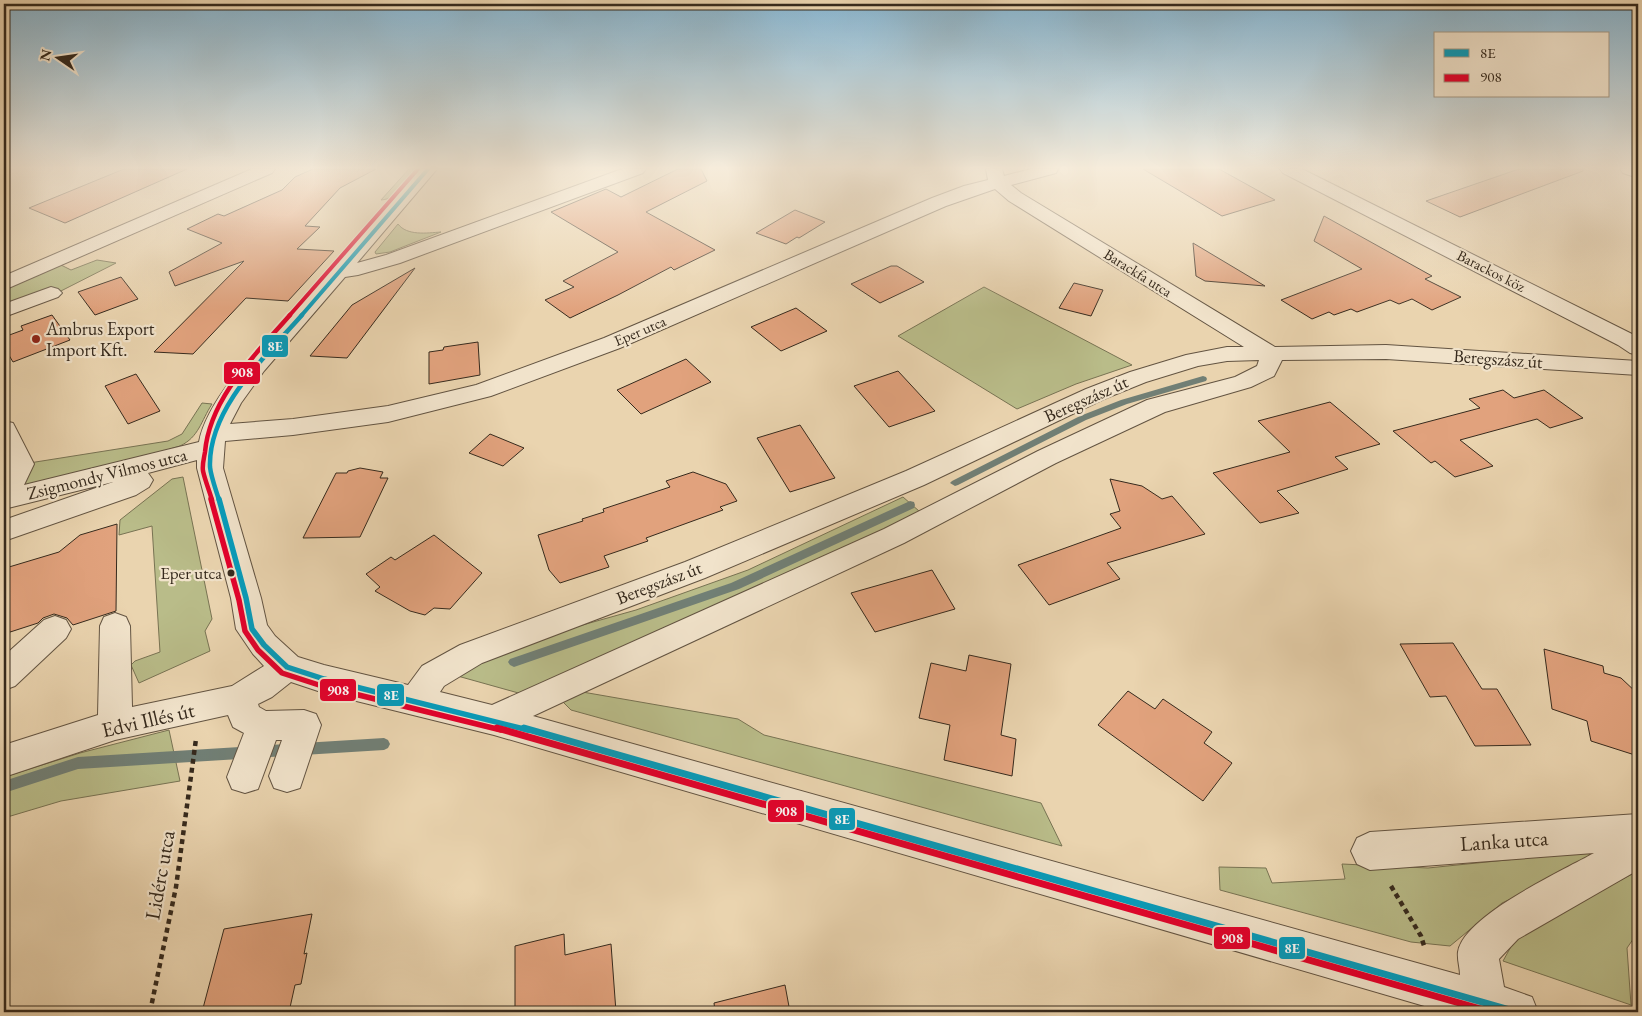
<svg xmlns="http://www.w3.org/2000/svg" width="1642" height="1016" font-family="'EB Garamond',serif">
<rect width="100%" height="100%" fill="#ead4af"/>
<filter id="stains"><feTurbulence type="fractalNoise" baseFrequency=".004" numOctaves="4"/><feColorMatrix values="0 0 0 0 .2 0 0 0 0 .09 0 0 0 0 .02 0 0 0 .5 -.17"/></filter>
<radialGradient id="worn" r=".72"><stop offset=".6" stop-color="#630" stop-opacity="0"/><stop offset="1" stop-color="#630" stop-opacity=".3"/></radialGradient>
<!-- green -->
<g fill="#b9bc89" stroke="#787353">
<path d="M409,169H419C408,181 398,199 381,200Z"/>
<path d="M398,224C407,236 427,233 441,232L390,252L376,254L375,252Z"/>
<path d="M97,260L116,263L55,294L51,291L4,308V288L40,270L59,264L71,270Z"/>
<path d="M984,287L1132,365L1076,384L1017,409L898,336Z"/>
<path d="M202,403L212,404C201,421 199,437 180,446L78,477L4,492V467L168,441L182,434Z"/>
<path d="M183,477L212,619L205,631L210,651L139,683L131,665L135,661L160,652L152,526L119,535L120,520L172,479Z"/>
<path d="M903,497L919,511V516L522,694L454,675L476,663L554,633L636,610L748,570Z"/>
<path d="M571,690L738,719L764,735L1041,803L1062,846L571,710L559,698Z"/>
<path d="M169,730L180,781L61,801L4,818V777L80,753Z"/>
<path d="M1604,850L1607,854L1502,903L1450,946L1411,942L1220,890L1219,867L1266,868L1272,883L1345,879L1342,864L1428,868Z"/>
<path d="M1638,871V932L1627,948L1631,1005L1503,961L1518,934Z"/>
</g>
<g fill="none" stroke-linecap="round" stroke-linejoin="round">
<!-- stream -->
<g fill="#717f75" fill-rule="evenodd">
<path d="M1203,376L1206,377L1207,379L1206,381L1127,404L1086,420L958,485L955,486L950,483L952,481L1080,416L1121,400Z"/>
<path d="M910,501L914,502L915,505L914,508L739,589L514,667L510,665L508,662L510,659L731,583Z"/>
<path d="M384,738L388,740L390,744L388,748L384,750L78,769L4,793V781L78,757Z"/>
</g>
</g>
<!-- building -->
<g fill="#e1a27d" stroke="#362a1d">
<path d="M124,169H187L65,223L29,208Z"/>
<path d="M313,169H376L340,188L305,226L320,227L297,249L334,251L288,301L246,298L193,354L154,352L244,261L175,286L169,272L222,243L187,229L218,214L224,216L282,190L295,177Z"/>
<path d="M678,169H701L707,181L646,212L715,250L674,270L671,267L618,295L570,318L545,300L574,287L563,281L618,252L551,212L606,189L621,197Z"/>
<path d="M1143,169H1219L1275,200L1222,216Z"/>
<path d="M1519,169H1583V171L1460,217L1426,201Z"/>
<path d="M795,210L825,222L799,238L797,237L786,244L756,233Z"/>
<path d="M1324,216L1432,276L1425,279L1461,297L1432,310L1412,299L1399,304L1390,300L1357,312L1351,309L1334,315L1329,312L1312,319L1281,300L1362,269L1314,241Z"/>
<path d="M1193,243L1265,286L1205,281L1196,276Z"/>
<path d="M891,266H897L924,282L880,303L851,284Z"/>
<path d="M415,268L347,358L310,356L352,305Z"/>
<path d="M121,277L138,299L95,315L78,292Z"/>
<path d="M1074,283L1103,290L1091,316L1059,308Z"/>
<path d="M796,308L827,331L781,351L751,327Z"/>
<path d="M52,315L70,340L13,362L4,347V337L23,330L21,326Z"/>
<path d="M478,342L480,375L429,384V352L443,350L444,347Z"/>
<path d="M686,359L711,382L641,414L617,390Z"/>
<path d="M898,371L935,411L889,427L854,386Z"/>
<path d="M136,374L160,411L128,424L105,386Z"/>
<path d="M1503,390L1514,398L1544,390L1583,418L1550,428L1537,419L1460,440L1493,466L1455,477L1435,461L1431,463L1393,431L1480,408L1469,399Z"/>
<path d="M1330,402L1380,444L1335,457L1348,469L1277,491L1299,513L1260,523L1213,473L1290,452L1258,421Z"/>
<path d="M800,425L835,478L790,492L757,438Z"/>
<path d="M490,434L524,448L503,466L469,453Z"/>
<path d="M360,468L383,472L380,478H388L360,537L303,538L336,473H347L348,471Z"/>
<path d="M693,472L726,484L737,501L720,507L723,510L646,538L648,541L604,556L609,567L560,583L549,570L538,535L583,521L582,519L604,512L603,509L670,487L666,481Z"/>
<path d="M1110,479L1142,486L1162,499L1172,496L1205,534L1107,563L1120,579L1049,605L1018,565L1121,528L1110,514L1120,511Z"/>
<path d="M117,524L116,611L73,625L67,618L54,614L43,618L38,623L4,634L9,567L59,552L80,535Z"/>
<path d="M434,535L482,573L450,609L434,608L425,615L410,611L375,591L380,587L366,574L391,557L395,560Z"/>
<path d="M932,570L955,609L875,632L851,593Z"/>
<path d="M1453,643L1482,689H1497L1531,745L1475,746L1446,696L1430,697L1400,644Z"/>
<path d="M1544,649L1603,666L1604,673L1621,678L1638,694V756L1591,741L1587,721L1552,709Z"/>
<path d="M969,655L1011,664L1001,735L1016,739L1012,776L944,760L950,725L919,718L931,663L966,671Z"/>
<path d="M1128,691L1155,709L1163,699L1212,732L1204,743L1232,763L1203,801L1098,725Z"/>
<path d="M312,914L304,954L307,953L301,984L295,985L289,1012H202L224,929Z"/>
<path d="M564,934L565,955L611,944L616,1012H515V946Z"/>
<path d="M785,985L790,1012H715L714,1003Z"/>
</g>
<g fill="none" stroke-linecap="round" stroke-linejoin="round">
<defs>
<g id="minor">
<path d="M252,169H275L272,173L4,290V276Z"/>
<path d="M419,169H437L357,263L386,255L622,169H646L643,173L400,263L358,275L345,277L264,371L241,403L230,424L293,419L388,406L476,385L604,338L932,198L964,186L988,180L986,169H1002L1004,176L1031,169H1058L1056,173L1011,185L1021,193L1275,347L1386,345L1638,361V375L1386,359L1282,360L1274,376L1251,387L1165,412L1056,463L904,543L533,716L1460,975C1460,968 1457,959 1458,952C1463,916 1562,871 1594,853L1370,870L1357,864L1351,851L1357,838L1370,832L1638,814V870L1518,939L1499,959L1504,987L1532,997L1538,1012H1445L494,735L324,693L291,682L272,697L258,704L259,707L266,711L304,710L316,714L321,725L300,788L287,792L274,788L269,776L282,740H276L258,789L245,793L232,789L227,777L244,733L233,727L228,715L115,740L4,777V745L98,715L100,626L104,617L115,613L126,617L130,626L132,707L232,686L264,666L253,654L236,629L231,598L197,468V460L148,473L153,480L149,487L136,495L4,541V520L113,482L4,509V472L8,464L4,455V421L13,423L34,464L24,485L199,442C208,394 270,336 303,299C341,256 380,212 419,169ZM995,189L1009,201L1244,347H1227L1186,355L1130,372L1086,389L906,471L685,562L460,645L422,666L408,685L324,665L298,657L275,636L267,625L261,598L223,468L225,441L293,435L388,422L491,396L620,348L946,206ZM1259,360L1257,366L1235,377L1147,400L1038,451L884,529L492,705L440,692L444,686L482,663L705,578L924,485L1104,399L1146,382L1198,366L1227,361Z"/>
<path d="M1280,169H1302L1634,335L1638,338V355L1630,353L1618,345L1283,173Z"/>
<path d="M1620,169H1638V178L1623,173Z"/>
<path d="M51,287L58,289L62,293L58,297L4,317V304Z"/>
<path d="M55,616L66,620L71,629L66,638L15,686L4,690V656L44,620Z"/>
</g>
</defs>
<!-- minor casing -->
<use href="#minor" stroke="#635442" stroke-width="2"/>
<!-- path -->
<g stroke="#362a1d" stroke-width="4.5" stroke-dasharray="5 4" stroke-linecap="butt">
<path d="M1391,886L1421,936L1425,949"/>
<path d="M150,1012L176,887L196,739"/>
</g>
<!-- minor -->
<use href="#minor" fill="#f1e3cb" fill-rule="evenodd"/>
<defs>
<path id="bus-1-far3" d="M301,316L428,169"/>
<path id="bus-1-far2" d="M219,500C216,490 211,477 210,467C208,408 266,356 302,315"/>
<path id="bus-1-far1" d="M219,499L246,598L252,629L264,645L287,667L324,679L528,730"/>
<path id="bus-1" d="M524,728L1517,1012"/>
<path id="bus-2-far3" d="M289,316L418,169"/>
<path id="bus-2-far2" d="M212,500C209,490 205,480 203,471C202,465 204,458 205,452C210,397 256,354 290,315"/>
<path id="bus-2-far1" d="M211,499L239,600L245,631L258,650L282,673L322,686L501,730"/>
<path id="bus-2" d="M497,728L1491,1012"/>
</defs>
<!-- bus-1-far3 casing -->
<use href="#bus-1-far3" stroke="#f1e3cb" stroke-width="6"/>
<!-- bus-1-far2 casing -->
<use href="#bus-1-far2" stroke="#f1e3cb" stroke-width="8"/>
<!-- bus-1-far1 casing -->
<use href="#bus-1-far1" stroke="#f1e3cb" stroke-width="9"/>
<!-- bus-1 casing -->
<use href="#bus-1" stroke="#f1e3cb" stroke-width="11"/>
<!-- bus-2-far3 casing -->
<use href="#bus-2-far3" stroke="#f1e3cb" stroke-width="6"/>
<!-- bus-2-far2 casing -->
<use href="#bus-2-far2" stroke="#f1e3cb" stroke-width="8"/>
<!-- bus-2-far1 casing -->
<use href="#bus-2-far1" stroke="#f1e3cb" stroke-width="9"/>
<!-- bus-2 casing -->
<use href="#bus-2" stroke="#f1e3cb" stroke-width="11"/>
<!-- bus-1-far3 -->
<use href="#bus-1-far3" stroke="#059cbc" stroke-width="4"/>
<!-- bus-1-far2 -->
<use href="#bus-1-far2" stroke="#059cbc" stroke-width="4.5"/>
<!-- bus-1-far1 -->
<use href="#bus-1-far1" stroke="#059cbc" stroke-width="5.5"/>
<!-- bus-1 -->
<use href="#bus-1" stroke="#059cbc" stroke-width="7"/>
<!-- bus-2-far3 -->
<use href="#bus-2-far3" stroke="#e4002b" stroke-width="4"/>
<!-- bus-2-far2 -->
<use href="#bus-2-far2" stroke="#e4002b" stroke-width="4.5"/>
<!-- bus-2-far1 -->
<use href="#bus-2-far1" stroke="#e4002b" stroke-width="5.5"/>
<!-- bus-2 -->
<use href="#bus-2" stroke="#e4002b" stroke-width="7"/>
</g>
<!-- sky -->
<linearGradient id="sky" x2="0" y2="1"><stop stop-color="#88b6d1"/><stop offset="0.54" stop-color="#f6ecdb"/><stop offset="1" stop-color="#f6ecdb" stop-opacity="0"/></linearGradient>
<rect width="1642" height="311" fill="url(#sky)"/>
<!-- markers -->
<circle fill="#8f2418" stroke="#f1e3cb" stroke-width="2" cx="36" cy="339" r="5"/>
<circle fill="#362a1d" stroke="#f1e3cb" stroke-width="2" cx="231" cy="573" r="4.5"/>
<g text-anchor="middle" stroke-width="4.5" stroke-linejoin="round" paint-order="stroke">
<!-- far-street labels -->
<g font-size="15" fill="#362a1d" stroke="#f1e3cb">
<text transform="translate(1491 271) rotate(27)" y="5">Barackos köz</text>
<text transform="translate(1138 273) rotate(32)" y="5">Barackfa utca</text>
<text transform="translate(640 331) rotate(-23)" y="5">Eper utca</text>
</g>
<!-- bus labels -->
<g font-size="17" fill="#362a1d" stroke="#f1e3cb" text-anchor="end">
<text x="222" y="579">Eper utca</text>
</g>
<!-- poi labels -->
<g font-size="18" fill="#362a1d" stroke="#f1e3cb" text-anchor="start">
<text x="46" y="335">Ambrus Export<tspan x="46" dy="21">Import Kft.</tspan></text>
</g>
<!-- street labels -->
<g font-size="18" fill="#362a1d" stroke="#f1e3cb">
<text transform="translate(1498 359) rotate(4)" y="6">Beregszász út</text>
<text transform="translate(1086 399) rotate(-24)" y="6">Beregszász út</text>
<text transform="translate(107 474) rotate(-14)" y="6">Zsigmondy Vilmos utca</text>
<text transform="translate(659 583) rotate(-21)" y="6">Beregszász út</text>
</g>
<!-- near-street labels -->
<g font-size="21" fill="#362a1d" stroke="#f1e3cb">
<text transform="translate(148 720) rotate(-13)" y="7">Edvi Illés út</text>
<text transform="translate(1504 841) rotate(-4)" y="7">Lanka utca</text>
<text transform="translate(160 875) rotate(-80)" y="7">Lidérc utca</text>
</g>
</g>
<g stroke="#f1e3cb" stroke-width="2">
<rect x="261" y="334" width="28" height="24" rx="5" fill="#059cbc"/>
<rect x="223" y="361" width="38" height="24" rx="5" fill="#e4002b"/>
<rect x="319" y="678" width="38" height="24" rx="5" fill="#e4002b"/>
<rect x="376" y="683" width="29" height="24" rx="5" fill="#059cbc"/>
<rect x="767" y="799" width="38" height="24" rx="5" fill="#e4002b"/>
<rect x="828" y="807" width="28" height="24" rx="5" fill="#059cbc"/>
<rect x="1213" y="926" width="38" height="24" rx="5" fill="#e4002b"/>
<rect x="1278" y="936" width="28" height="24" rx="5" fill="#059cbc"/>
</g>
<g font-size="14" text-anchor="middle" font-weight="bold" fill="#fff">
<text x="275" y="351">8E</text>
<text x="242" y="377">908</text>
<text x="338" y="695">908</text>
<text x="391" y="700">8E</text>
<text x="786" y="816">908</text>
<text x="842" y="824">8E</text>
<text x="1232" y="943">908</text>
<text x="1292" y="953">8E</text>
</g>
<!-- margin -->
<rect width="1642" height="1016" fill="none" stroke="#ead4af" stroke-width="20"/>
<rect x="5" y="5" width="1632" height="1006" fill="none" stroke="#362a1d" stroke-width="2.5"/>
<rect x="10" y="10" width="1622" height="996" fill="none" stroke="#362a1d"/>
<!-- legend -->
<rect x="1434" y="32" width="175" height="65" fill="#f1e3cb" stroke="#a69985"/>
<rect x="1444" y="49" width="25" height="8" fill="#059cbc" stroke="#a69985"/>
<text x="1480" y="58" font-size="15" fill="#362a1d">8E</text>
<rect x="1444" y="74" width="25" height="8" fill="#e4002b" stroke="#a69985"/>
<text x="1480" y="82" font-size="15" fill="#362a1d">908</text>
<!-- north arrow -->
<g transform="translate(58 58) rotate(283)" stroke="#f1e3cb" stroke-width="4" paint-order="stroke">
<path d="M0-4L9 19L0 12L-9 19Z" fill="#362a1d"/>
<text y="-8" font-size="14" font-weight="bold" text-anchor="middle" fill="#362a1d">N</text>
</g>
<rect width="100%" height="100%" filter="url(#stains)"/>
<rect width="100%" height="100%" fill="url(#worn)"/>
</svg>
